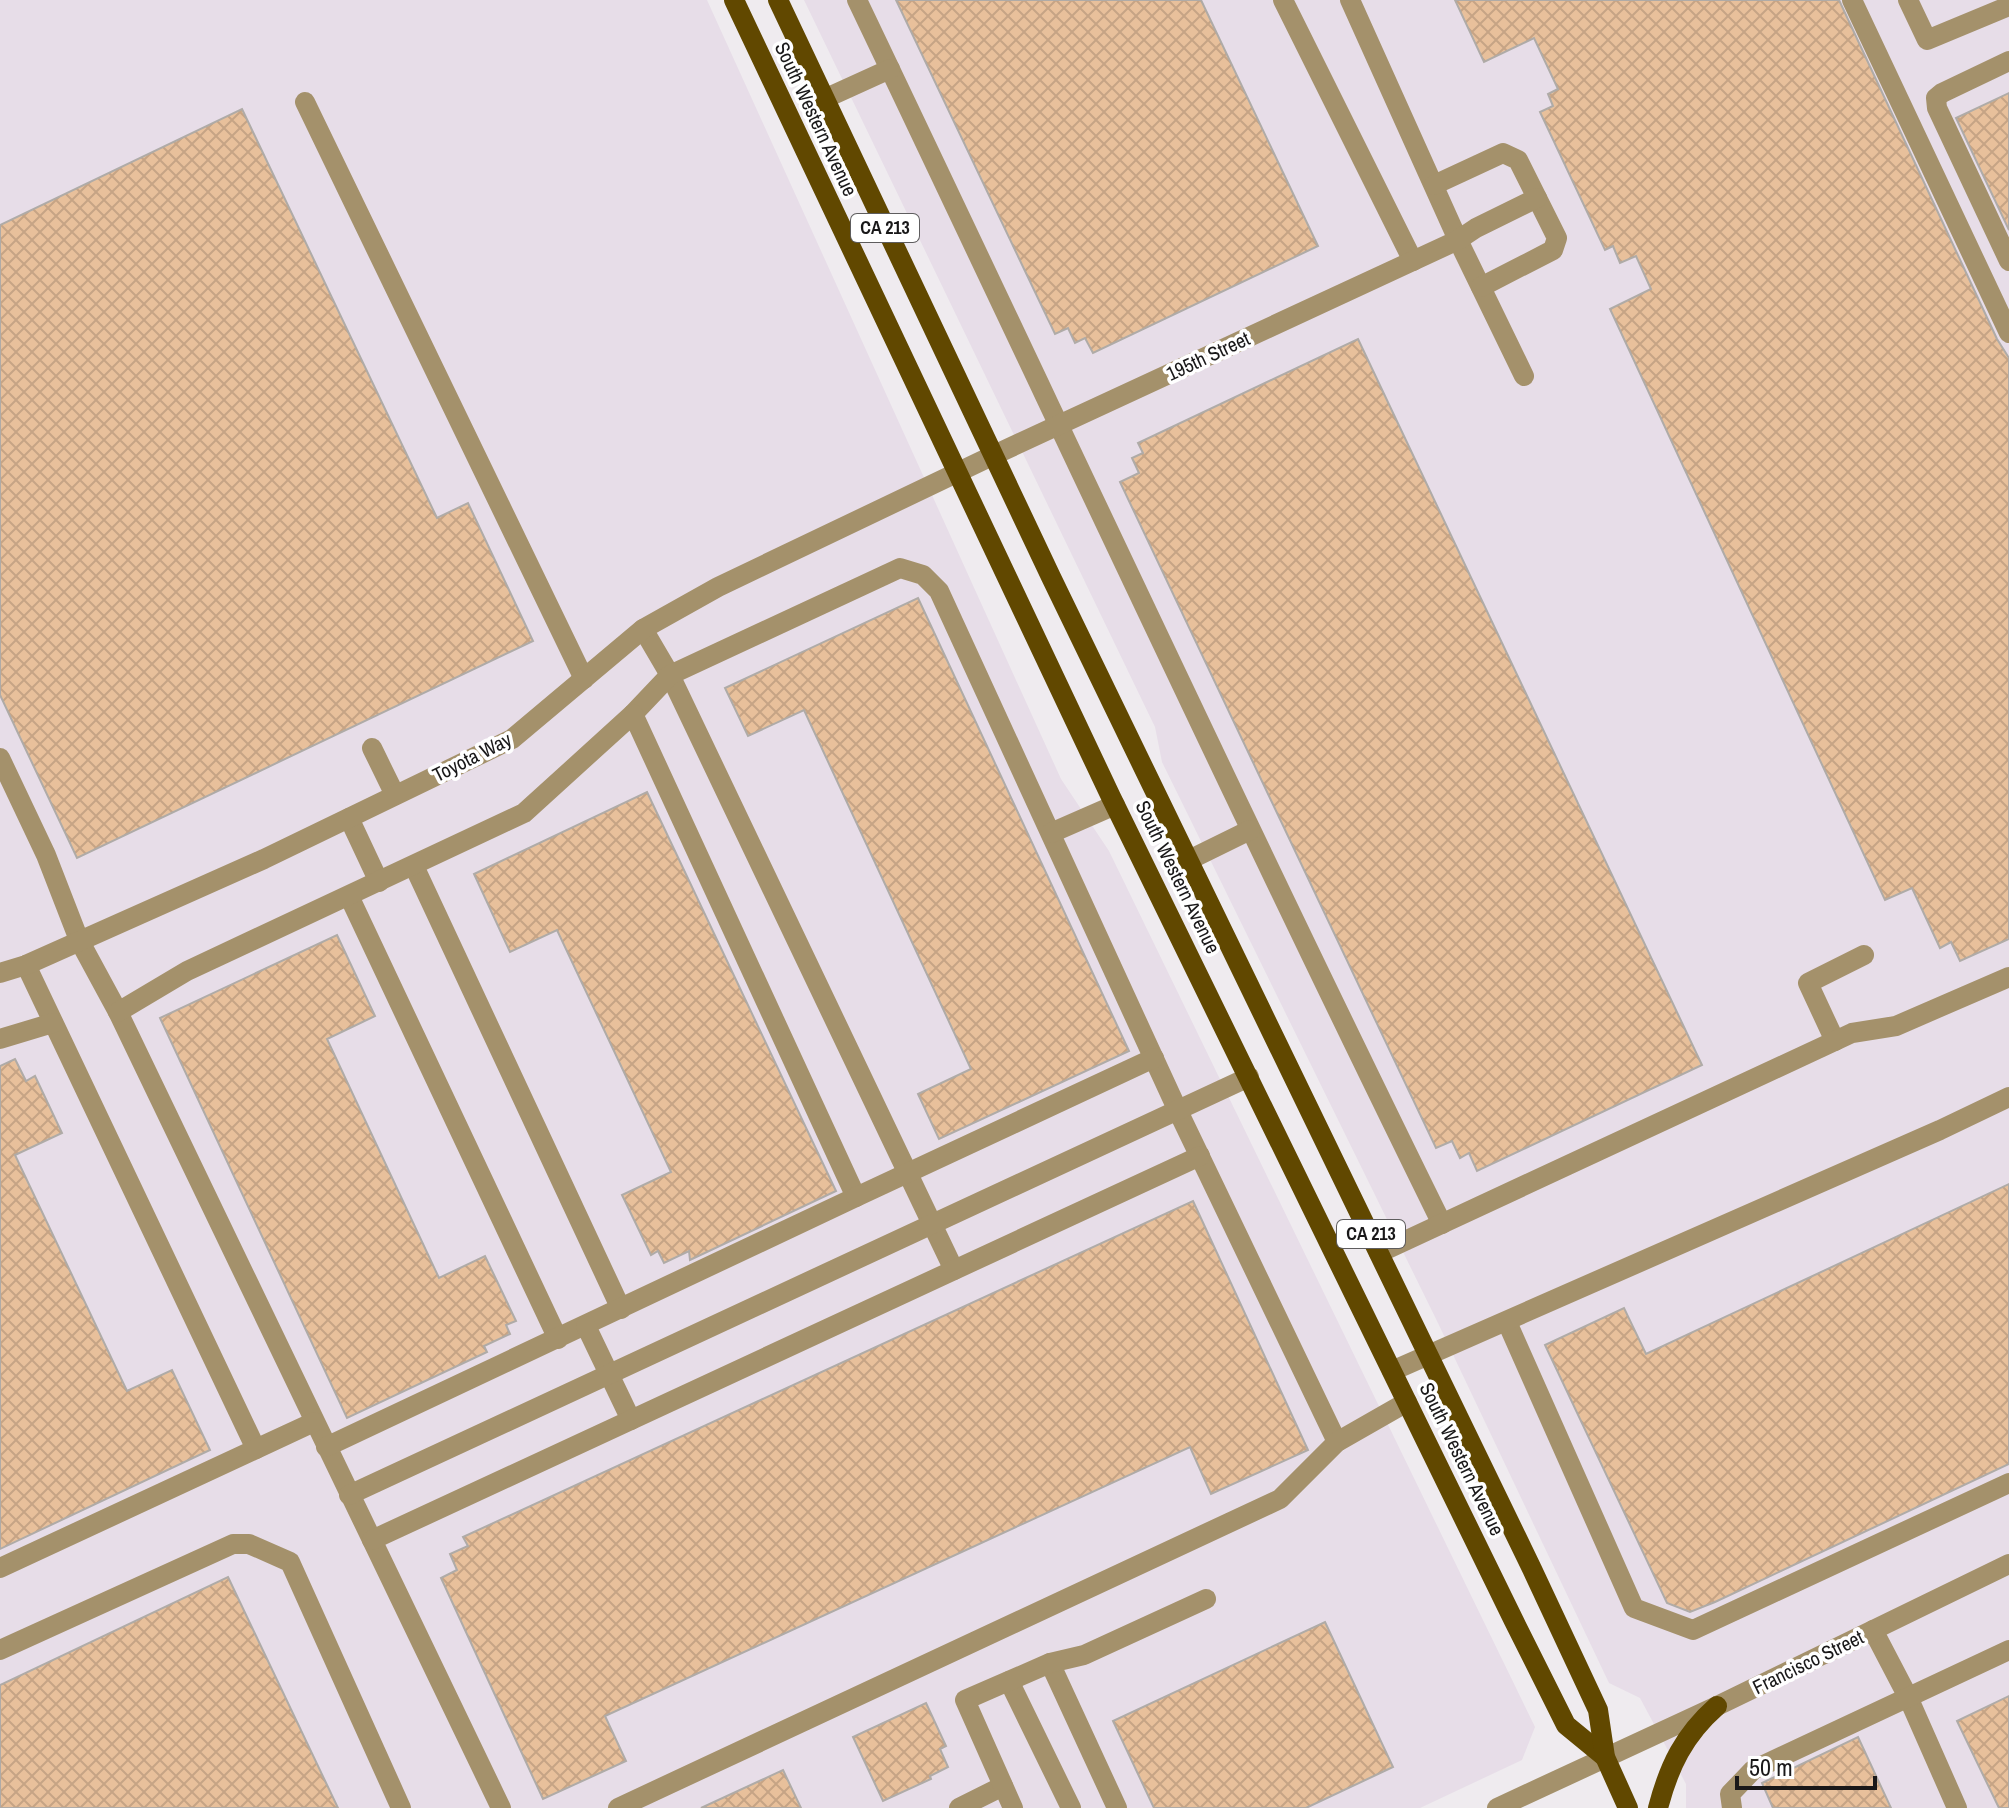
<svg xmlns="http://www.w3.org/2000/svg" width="2009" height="1808" font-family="'Archivo Narrow',sans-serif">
<defs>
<pattern id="building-cross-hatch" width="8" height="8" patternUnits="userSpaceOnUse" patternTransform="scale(2)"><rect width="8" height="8" fill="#e8c09b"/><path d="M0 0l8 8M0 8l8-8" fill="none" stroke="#c6a485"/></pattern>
</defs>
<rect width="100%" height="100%" fill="#efebef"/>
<!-- built -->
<g fill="#e7dde8">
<path d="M0,0H707L1061,779L1109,851L1535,1727L1522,1760L1420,1808H0Z"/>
<path d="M804,0H2009V1808H1686V1784L1640,1698L1609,1683L1437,1321L1162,762L1155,727Z"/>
</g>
<!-- building -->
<g fill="url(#building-cross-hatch)" stroke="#afaba7" stroke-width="2">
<path d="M896,0H1201L1318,246L1093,353L1085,338L1075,343L1068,328L1055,334Z"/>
<path d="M1455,0H1839L1997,339L2009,358V939L1960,961L1951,942L1940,948L1912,888L1885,900L1610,309L1651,289L1636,256L1620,263L1613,246L1605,250L1540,112L1553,106L1548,94L1558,89L1534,38L1484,62Z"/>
<path d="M2009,93V230L1956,118Z"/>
<path d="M242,109L437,518L468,503L533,641L77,858L0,695V225Z"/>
<path d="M1358,339L1702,1065L1477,1171L1469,1153L1460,1158L1452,1141L1436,1148L1120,482L1139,473L1132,458L1143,453L1138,443Z"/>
<path d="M918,598L1129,1051L939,1139L918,1094L971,1069L804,710L748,736L725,688Z"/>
<path d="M647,792L836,1191L690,1260L689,1251L664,1263L658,1251L651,1255L622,1195L671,1172L557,930L510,952L474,874Z"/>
<path d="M337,935L375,1016L327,1039L439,1278L485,1256L516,1321L506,1325L510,1334L484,1346L487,1352L347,1418L160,1018Z"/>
<path d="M15,1059L26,1081L35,1076L62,1133L15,1155L127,1391L172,1370L210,1450L0,1549V1066Z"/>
<path d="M2009,1184V1464L1715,1602L1690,1612L1667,1603L1545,1345L1624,1308L1646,1354Z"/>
<path d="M1193,1201L1308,1450L1211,1494L1190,1447L605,1716L626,1761L543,1799L441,1578L457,1570L450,1554L468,1546L463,1537Z"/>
<path d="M228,1577L338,1808H0V1685Z"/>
<path d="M1325,1622L1393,1767L1306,1808H1154L1113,1721Z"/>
<path d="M2009,1696V1808H1999L1957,1721Z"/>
<path d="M926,1703L946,1746L940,1749L948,1767L930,1776L931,1779L883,1801L853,1737Z"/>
<path d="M1858,1737L1891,1808H1773L1762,1783Z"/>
<path d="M783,1770L801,1808H701Z"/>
</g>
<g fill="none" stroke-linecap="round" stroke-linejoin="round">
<!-- minor -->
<g stroke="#a4916b" stroke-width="20">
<path d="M857,0C1052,408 1242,818 1442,1224"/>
<path d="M1283,0L1413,261"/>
<path d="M1350,0L1458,240L1524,376"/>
<path d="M1852,0L2009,333"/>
<path d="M1908,0L1927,40L2009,6"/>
<path d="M2009,61L1942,93L1936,98L1937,108L2009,261"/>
<path d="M824,99L890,69"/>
<path d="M305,102L584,679"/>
<path d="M1434,185L1503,153L1518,160L1557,238L1553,250L1481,287"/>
<path d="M643,629L670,675L954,1270"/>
<path d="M633,714L670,675L900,568L923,575L939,591L1178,1111L1337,1442"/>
<path d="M372,748L395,795"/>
<path d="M0,758L46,855L79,940L118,1012L501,1808"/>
<path d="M349,818L379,882"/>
<path d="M1051,833L1115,805"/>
<path d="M1189,860L1250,830"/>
<path d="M414,866L621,1309"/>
<path d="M349,896L558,1339"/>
<path d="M26,965L256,1449"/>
<path d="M0,973L26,965L264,859L512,739L643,629L718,587L994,455L1458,240L1476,228L1537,198"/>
<path d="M118,1012L187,971L524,813L633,714L856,1197L326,1447"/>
<path d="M0,1039L53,1023"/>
<path d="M1835,1041L1808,983L1864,955"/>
<path d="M856,1197L1154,1058"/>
<path d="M1379,1253L1852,1033L1896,1026L2009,977"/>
<path d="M1507,1322L1634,1608L1693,1630L2009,1483"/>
<path d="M586,1326L631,1420"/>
<path d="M1392,1371L1940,1130L2009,1097"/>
<path d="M349,1495L1249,1077"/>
<path d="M372,1540L1200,1156"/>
<path d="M0,1568L314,1422"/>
<path d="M1873,1630L1908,1697L1957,1808"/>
<path d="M0,1650L233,1544H249L290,1562L401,1808"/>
<path d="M1050,1663L1117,1808"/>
<path d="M1009,1681L1071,1808"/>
<path d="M618,1808L1280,1499L1337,1442L1407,1402"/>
<path d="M959,1808L1003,1786"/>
<path d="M1013,1808L965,1700L1050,1663L1084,1655L1206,1599"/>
<path d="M1497,1808L1717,1706L2009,1564"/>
<path d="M1732,1808L1730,1794L1753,1770L2009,1650"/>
</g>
<!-- major -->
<g stroke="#614800" stroke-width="20">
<path d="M734,0L1111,797L1514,1621L1566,1725L1605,1757"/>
<path d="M778,0L1051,577L1532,1569L1598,1710L1605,1757L1628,1808"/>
<path d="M1658,1808C1669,1766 1684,1735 1717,1706"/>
</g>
</g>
<g text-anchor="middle" stroke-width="7" stroke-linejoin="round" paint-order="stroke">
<!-- shield labels -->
<g fill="#fff" stroke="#5e5d5e" stroke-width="2">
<rect x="851" y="214" width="68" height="28" rx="6"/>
<rect x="1337" y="1220" width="68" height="28" rx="6"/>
</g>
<g font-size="18" font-weight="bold" fill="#191819">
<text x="885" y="234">CA 213</text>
<text x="1371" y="1240">CA 213</text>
</g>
<!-- street labels -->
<g font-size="20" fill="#191819" stroke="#fff">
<text transform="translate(816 119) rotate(65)" y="7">South Western Avenue</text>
<text transform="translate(1208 356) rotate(-25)" y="7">195th Street</text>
<text transform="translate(472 757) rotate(-27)" y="7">Toyota Way</text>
<text transform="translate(1178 877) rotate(64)" y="7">South Western Avenue</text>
<text transform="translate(1462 1459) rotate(64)" y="7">South Western Avenue</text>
<text transform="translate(1808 1662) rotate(-26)" y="7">Francisco Street</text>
</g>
</g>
<!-- scale -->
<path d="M1737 1776v12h138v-12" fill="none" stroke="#191819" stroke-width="4"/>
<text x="1749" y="1776" font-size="24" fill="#191819" stroke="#ffffff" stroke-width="6" paint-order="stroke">50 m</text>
</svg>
